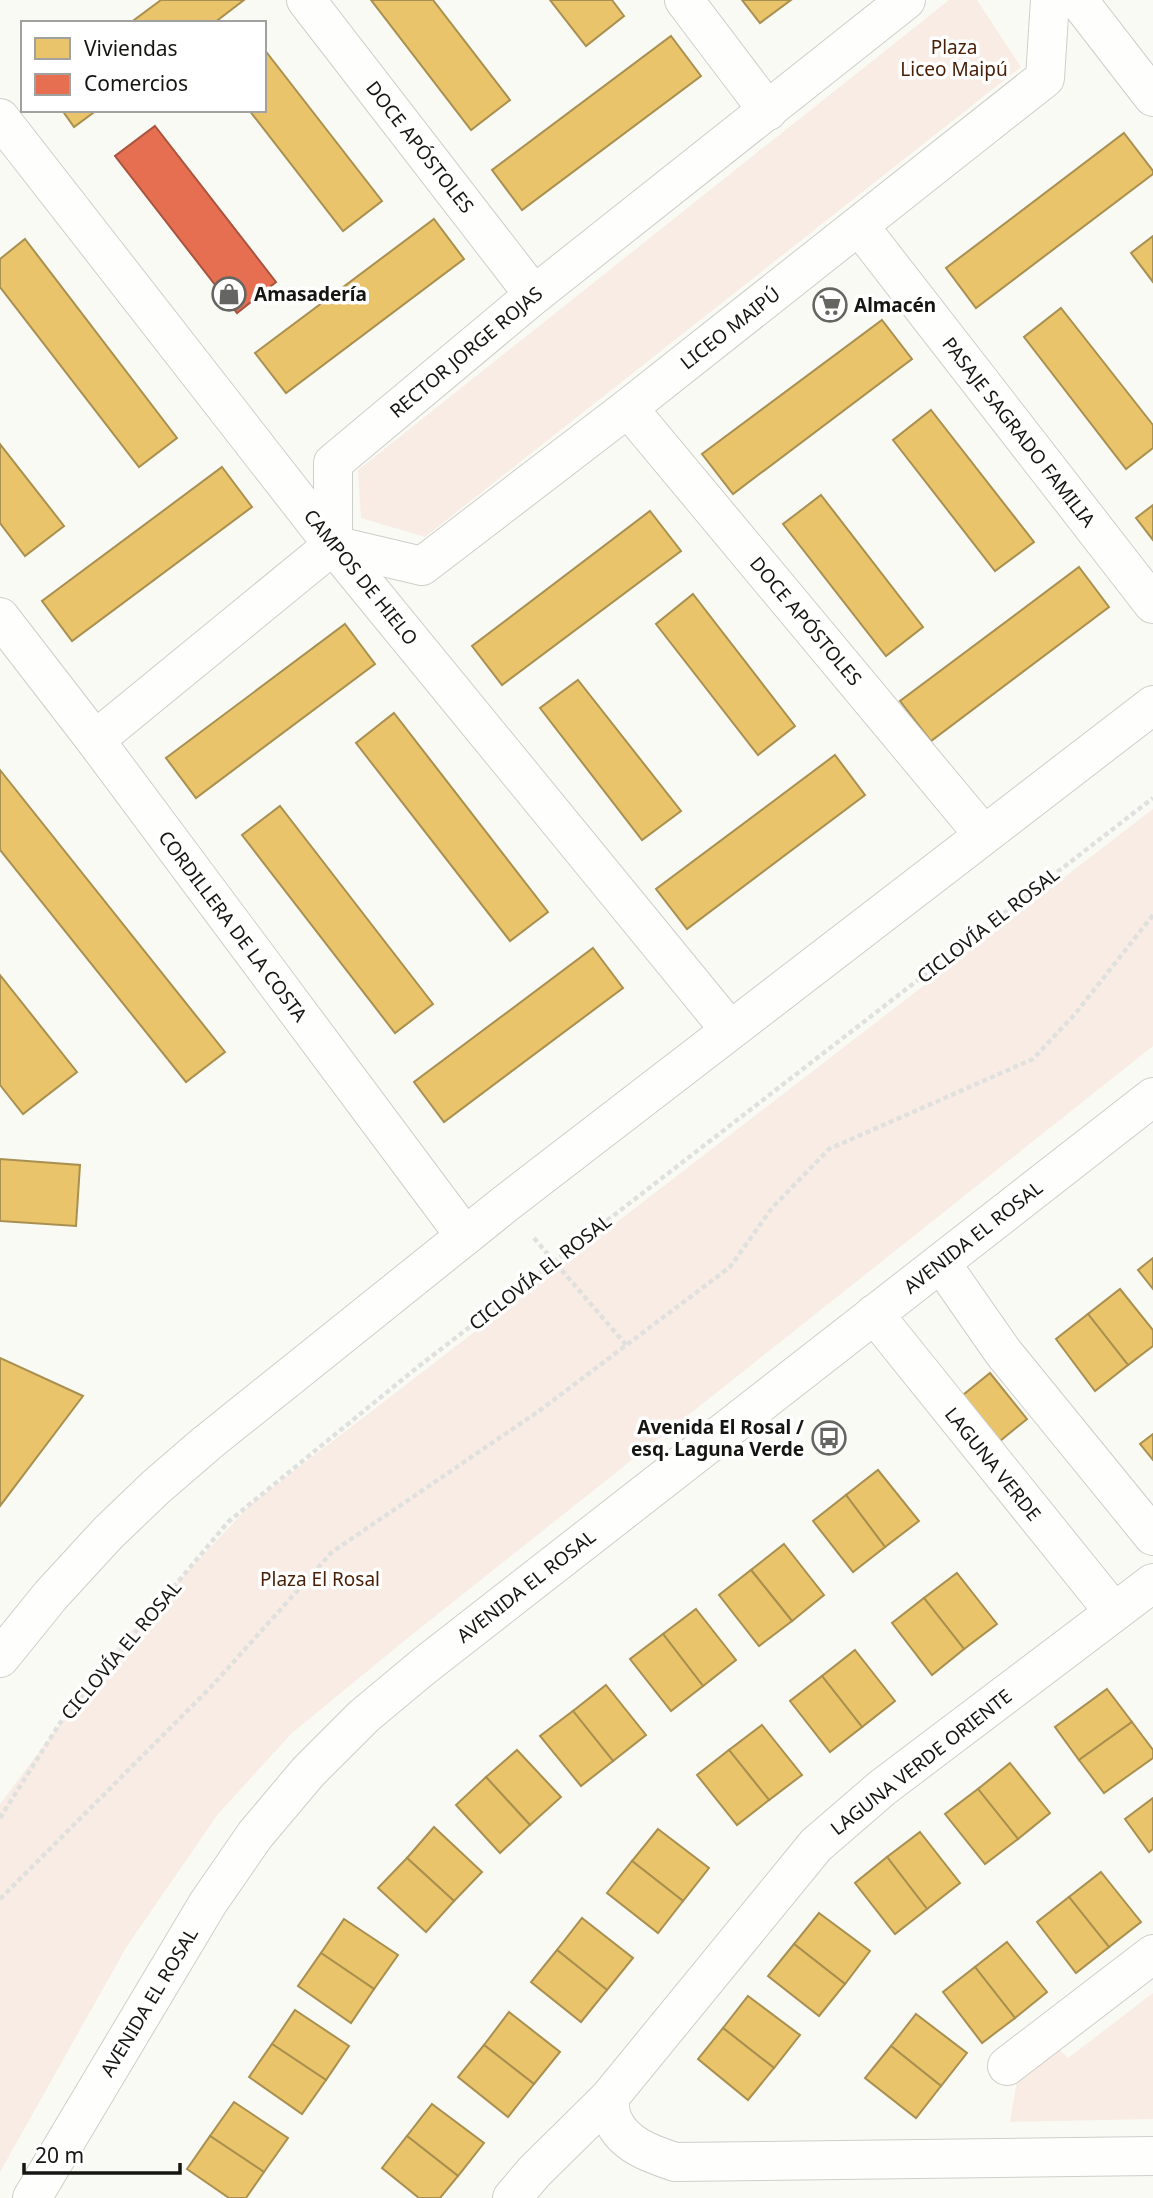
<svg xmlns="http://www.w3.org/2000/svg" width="1153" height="2198" font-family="'Noto Sans',sans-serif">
<rect width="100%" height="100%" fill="#f9faf4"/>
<!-- green -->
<g fill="#f8ece4">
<path d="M949,0H977L1021,67L425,537L361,518L358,470Z"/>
<path d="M1153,809V1046L409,1637L292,1733L218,1814L127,1946L0,2172V1804L123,1640L251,1504Z"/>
<path d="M1153,1993V2119L1010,2122L1017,2080L1058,2048L1068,2058Z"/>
</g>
<!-- homes -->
<g fill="#e9c46a" stroke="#a99050" stroke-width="2">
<path d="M161,0H244L214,23H130Z"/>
<path d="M371,0H433L510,100L471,130Z"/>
<path d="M550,0H612L624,16L586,46Z"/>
<path d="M742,0H791L760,23Z"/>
<path d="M671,36L701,76L522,210L492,170Z"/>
<path d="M264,49L382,201L343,231L249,110H264Z"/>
<path d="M62,110H97L74,127Z"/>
<path d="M1124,133L1153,171V174L976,308L946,268Z"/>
<path d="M434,219L464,259L286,393L255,353Z"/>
<path d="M1153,236V282L1131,253Z"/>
<path d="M25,239L177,438L139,467L0,287V259Z"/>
<path d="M1061,308L1153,425V448L1126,469L1024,337Z"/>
<path d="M882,320L912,359L733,494L702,454Z"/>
<path d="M931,410L1034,542L995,571L893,440Z"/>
<path d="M0,444L64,526L25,556L0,523Z"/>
<path d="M222,467L252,507L72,641L42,601Z"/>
<path d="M821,495L923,627L886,656L783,524Z"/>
<path d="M1153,505V540L1136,518Z"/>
<path d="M650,511L681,551L502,685L472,646Z"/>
<path d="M1079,567L1109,607L931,741L900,701Z"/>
<path d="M693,594L795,726L758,755L656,624Z"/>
<path d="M345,624L375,664L196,798L166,758Z"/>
<path d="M578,680L681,811L642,840L540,708Z"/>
<path d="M394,713L548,912L510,941L356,743Z"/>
<path d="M835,755L865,795L687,929L656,889Z"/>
<path d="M0,770L225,1052L186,1082L0,850Z"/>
<path d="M280,806L433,1004L395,1033L242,835Z"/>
<path d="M593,948L623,988L444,1122L414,1082Z"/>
<path d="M0,975L77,1072L23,1114L0,1085Z"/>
<path d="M0,1159L80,1165L76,1226L0,1221Z"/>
<path d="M1153,1258V1289L1138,1270Z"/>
<path d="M1120,1289L1153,1330V1346L1128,1365L1088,1314Z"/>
<path d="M1088,1314L1128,1365L1095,1391L1056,1339Z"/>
<path d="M0,1358L83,1396L0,1506Z"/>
<path d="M990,1373L1027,1419L1000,1441L963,1395Z"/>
<path d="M1153,1434V1460L1140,1444Z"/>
<path d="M878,1470L919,1521L885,1547L846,1495Z"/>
<path d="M846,1495L885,1547L853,1572L813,1521Z"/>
<path d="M784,1544L824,1595L792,1621L751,1570Z"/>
<path d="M751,1570L792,1621L759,1646L719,1595Z"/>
<path d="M957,1573L997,1624L964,1649L924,1598Z"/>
<path d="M924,1598L964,1649L932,1675L892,1623Z"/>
<path d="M696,1609L736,1660L703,1686L663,1634Z"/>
<path d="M663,1634L703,1686L671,1711L630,1659Z"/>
<path d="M855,1650L895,1701L862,1727L822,1676Z"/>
<path d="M822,1676L862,1727L830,1752L790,1701Z"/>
<path d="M606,1685L646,1735L613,1761L573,1711Z"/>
<path d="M1107,1689L1132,1722L1079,1760L1055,1727Z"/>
<path d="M573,1711L613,1761L581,1786L540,1736Z"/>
<path d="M1132,1722L1153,1750V1758L1104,1793L1079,1760Z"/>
<path d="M762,1725L802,1775L769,1800L729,1750Z"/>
<path d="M517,1750L561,1797L530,1825L486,1777Z"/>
<path d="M729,1750L769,1800L737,1825L697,1775Z"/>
<path d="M1010,1763L1050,1813L1018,1839L978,1789Z"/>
<path d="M486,1777L530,1825L500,1853L456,1805Z"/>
<path d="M978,1789L1018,1839L985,1864L945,1814Z"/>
<path d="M1153,1798V1849L1149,1852L1125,1819Z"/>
<path d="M434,1827L482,1872L454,1901L407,1858Z"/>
<path d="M658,1829L709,1868L683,1901L632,1861Z"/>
<path d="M920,1832L960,1883L927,1909L887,1857Z"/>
<path d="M887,1857L927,1909L895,1934L855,1883Z"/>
<path d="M407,1858L454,1901L426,1932L378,1888Z"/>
<path d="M632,1861L683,1901L658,1933L607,1893Z"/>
<path d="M1101,1872L1141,1922L1109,1947L1069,1897Z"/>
<path d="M1069,1897L1109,1947L1076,1973L1037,1922Z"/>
<path d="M819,1913L870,1951L845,1984L794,1944Z"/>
<path d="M582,1918L633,1958L607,1990L557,1950Z"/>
<path d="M344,1919L398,1955L374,1989L321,1953Z"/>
<path d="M1007,1942L1047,1992L1015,2018L975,1967Z"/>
<path d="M794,1944L845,1984L819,2016L768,1976Z"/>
<path d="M557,1950L607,1990L581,2022L531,1982Z"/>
<path d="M321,1953L374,1989L351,2023L298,1986Z"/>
<path d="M975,1967L1015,2018L982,2043L943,1992Z"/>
<path d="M748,1996L800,2035L774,2068L723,2028Z"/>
<path d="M295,2010L349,2046L326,2080L272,2044Z"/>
<path d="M509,2012L560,2052L534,2084L484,2045Z"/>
<path d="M916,2014L967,2053L941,2086L891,2046Z"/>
<path d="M723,2028L774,2068L748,2100L698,2059Z"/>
<path d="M272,2044L326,2080L302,2114L249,2077Z"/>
<path d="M484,2045L534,2084L508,2117L458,2077Z"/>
<path d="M891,2046L941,2086L916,2118L865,2078Z"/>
<path d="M234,2102L288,2138L264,2172L210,2136Z"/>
<path d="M432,2104L484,2143L458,2176L407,2136Z"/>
<path d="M210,2136L264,2172L246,2198H229L187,2169Z"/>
<path d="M407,2136L458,2176L440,2198H419L382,2168Z"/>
</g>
<!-- shops -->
<path fill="#e76f51" stroke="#a8543e" stroke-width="2" d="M155,126L276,282L237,313L115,156Z"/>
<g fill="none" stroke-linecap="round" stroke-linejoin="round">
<defs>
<g id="minor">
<path d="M306,0L534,295"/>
<path d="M684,0L768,111"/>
<path d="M1078,0L1153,97"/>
<path d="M0,118L333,545L730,1030"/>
<path d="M860,227L1153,604"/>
<path d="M628,408L983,834"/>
<path d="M333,545L422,566L628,408L1045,78L1050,0"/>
<path d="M0,617L95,740L465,1236"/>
<path d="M95,740L333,545V463L534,295L906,0"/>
<path d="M941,1263L1003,1352L1153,1536"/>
<path d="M874,1314L1114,1612"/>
<path d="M0,1658L51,1595L108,1533L156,1487L207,1443L505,1204L1153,705"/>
<path d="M1007,2066L1153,1954"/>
<path d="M609,2098C610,2105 610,2113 613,2120C624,2145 651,2154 675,2162L1153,2156"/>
<path d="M32,2198L208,1903L255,1835L308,1772L364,1716L424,1666L1153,1097"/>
<path d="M512,2198L534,2172L609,2098L816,1845L882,1788L1153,1583"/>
</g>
</defs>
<!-- minor casing -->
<use href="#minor" stroke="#cecfca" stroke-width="40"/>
<!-- path -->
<g stroke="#e0e1df" stroke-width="4.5" stroke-dasharray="5 3.5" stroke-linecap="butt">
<path d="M534,1238L627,1346"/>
<path d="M0,1818L60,1723L228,1522L414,1370L1153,798"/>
<path d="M0,1899L211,1687L332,1552L539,1411L730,1267L772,1208L829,1149L1033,1059L1075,1014L1153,915"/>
</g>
<!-- minor -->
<use href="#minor" stroke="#fefefd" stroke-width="38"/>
</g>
<!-- icons -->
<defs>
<symbol id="shop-ring" viewBox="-11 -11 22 22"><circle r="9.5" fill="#fff" stroke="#656661" stroke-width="1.5"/><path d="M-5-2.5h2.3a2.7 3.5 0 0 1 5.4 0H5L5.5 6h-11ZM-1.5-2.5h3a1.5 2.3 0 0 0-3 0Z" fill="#656661"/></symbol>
<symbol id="supermarket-ring" viewBox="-11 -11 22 22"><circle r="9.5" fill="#fff" stroke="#656661" stroke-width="1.5"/><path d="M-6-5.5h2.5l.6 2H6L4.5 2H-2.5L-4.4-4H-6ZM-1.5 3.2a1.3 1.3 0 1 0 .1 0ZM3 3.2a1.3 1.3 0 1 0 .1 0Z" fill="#656661"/></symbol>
<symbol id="bus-ring" viewBox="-11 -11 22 22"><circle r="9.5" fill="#fff" stroke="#656661" stroke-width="1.5"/><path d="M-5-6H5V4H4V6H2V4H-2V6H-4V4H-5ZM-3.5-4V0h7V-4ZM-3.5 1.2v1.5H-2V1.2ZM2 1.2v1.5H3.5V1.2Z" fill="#656661"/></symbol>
</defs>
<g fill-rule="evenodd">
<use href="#shop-ring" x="210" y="275" width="38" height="38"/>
<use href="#supermarket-ring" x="811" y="286" width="38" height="38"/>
<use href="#bus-ring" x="810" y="1419" width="38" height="38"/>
</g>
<g text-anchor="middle" stroke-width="7" stroke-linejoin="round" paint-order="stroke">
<!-- park labels -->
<g font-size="19" fill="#492007" stroke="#fff">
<text x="954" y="54">Plaza<tspan x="954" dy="22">Liceo Maipú</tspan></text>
<text x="320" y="1586">Plaza El Rosal</text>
</g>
<!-- street labels -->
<g font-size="19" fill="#151612" stroke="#fff">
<text transform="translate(420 147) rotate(52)" y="7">DOCE APÓSTOLES</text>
<text transform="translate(730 328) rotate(-38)" y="7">LICEO MAIPÚ</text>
<text transform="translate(466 352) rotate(-40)" y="7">RECTOR JORGE ROJAS</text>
<text transform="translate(1019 432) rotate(52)" y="7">PASAJE SAGRADO FAMILIA</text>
<text transform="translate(361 577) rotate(51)" y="7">CAMPOS DE HIELO</text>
<text transform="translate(806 621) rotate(50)" y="7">DOCE APÓSTOLES</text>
<text transform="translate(988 925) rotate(-38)" y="7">CICLOVÍA EL ROSAL</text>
<text transform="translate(233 926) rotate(53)" y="7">CORDILLERA DE LA COSTA</text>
<text transform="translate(973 1237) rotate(-38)" y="7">AVENIDA EL ROSAL</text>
<text transform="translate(540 1272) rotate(-38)" y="7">CICLOVÍA EL ROSAL</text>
<text transform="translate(993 1464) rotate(51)" y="7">LAGUNA VERDE</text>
<text transform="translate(526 1586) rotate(-38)" y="7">AVENIDA EL ROSAL</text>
<text transform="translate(121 1650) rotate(-50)" y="7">CICLOVÍA EL ROSAL</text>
<text transform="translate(921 1762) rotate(-38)" y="7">LAGUNA VERDE ORIENTE</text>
<text transform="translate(149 2002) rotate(-59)" y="7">AVENIDA EL ROSAL</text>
</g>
<!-- poi labels -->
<g font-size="19" font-weight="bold" fill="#151612" stroke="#fff" text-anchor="start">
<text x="254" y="301">Amasadería</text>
<text x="854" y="312">Almacén</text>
<text x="804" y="1434" text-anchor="end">Avenida El Rosal /<tspan x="804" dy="22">esq. Laguna Verde</tspan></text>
</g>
</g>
<!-- legend -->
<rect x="21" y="21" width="245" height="91" fill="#ffffff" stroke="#a1a2a0" stroke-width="2"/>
<rect x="35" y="38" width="35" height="21" fill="#e9c46a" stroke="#a1a2a0" stroke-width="2"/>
<text x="84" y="56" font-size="21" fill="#151612">Viviendas</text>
<rect x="35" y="74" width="35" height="21" fill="#e76f51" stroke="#a1a2a0" stroke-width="2"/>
<text x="84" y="91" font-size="21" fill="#151612">Comercios</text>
<!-- scale -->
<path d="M24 2163v10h156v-10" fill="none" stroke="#151612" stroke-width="3.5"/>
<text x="35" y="2163" font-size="21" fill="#151612" stroke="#ffffff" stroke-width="5" paint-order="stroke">20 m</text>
</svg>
